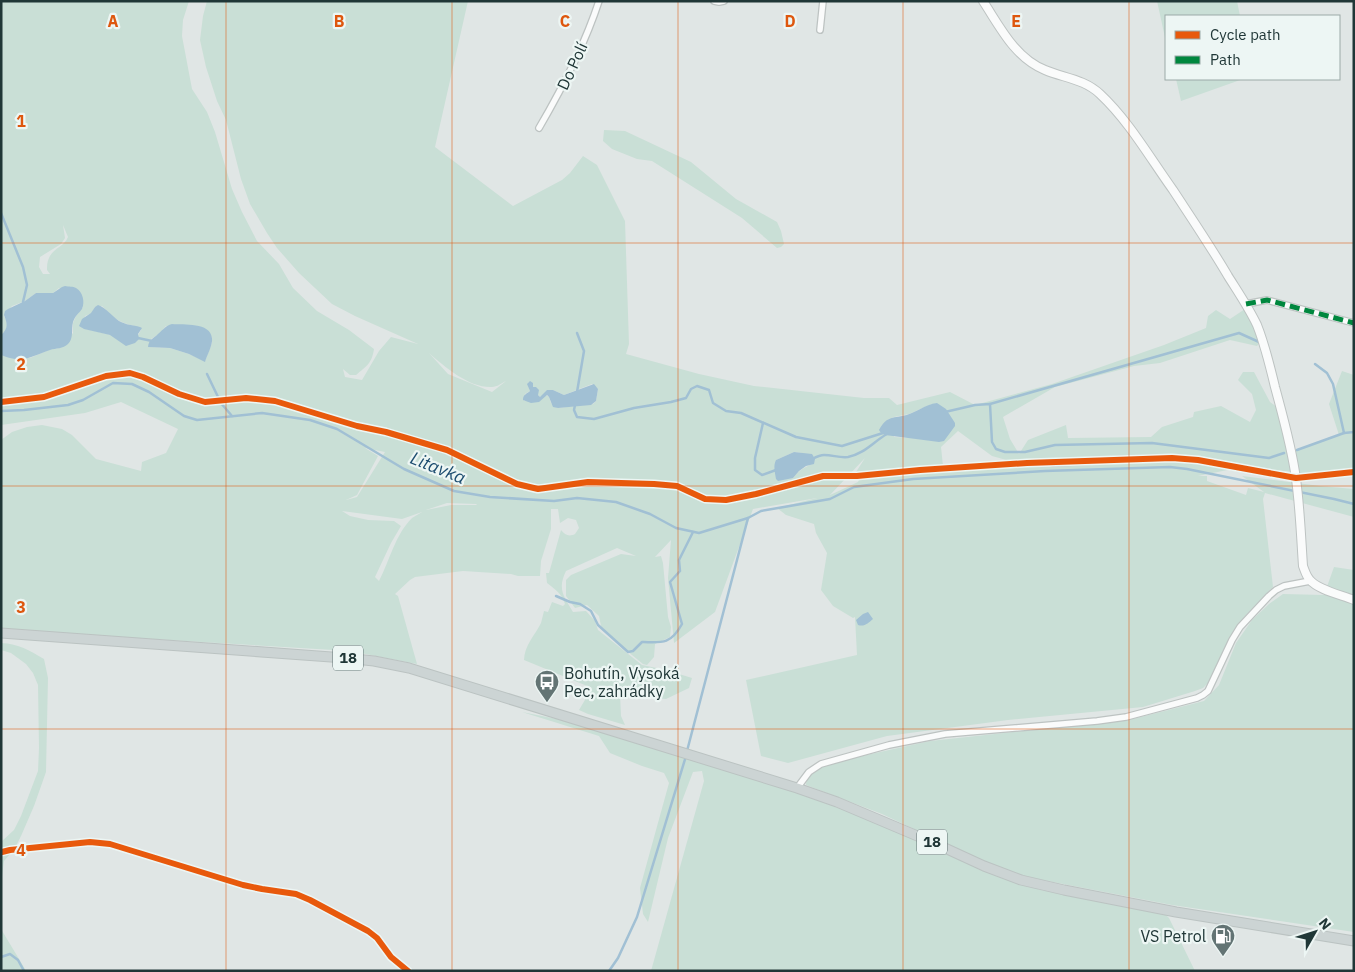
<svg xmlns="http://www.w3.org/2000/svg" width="1355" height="972" font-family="'IBM Plex Sans',sans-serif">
<rect width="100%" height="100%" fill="#e0e6e5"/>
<!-- green -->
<g fill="#c9dfd6" fill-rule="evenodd">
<path d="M1,1H189L183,20L182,36L192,89L207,112L215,132L232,189L242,212L257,241L279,264L293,288L317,311L349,330L374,349C372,363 367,366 356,375H350L343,369L345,377L362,380L379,351L391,337L418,344L355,316L332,304L299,273L277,248L267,233L250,204L241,179L226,120L217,101L206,67L200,40L203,16L207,1H468L435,147L513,206L562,180L570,173L583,156L597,165L625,221L629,344L626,354L699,374L754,386L864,398H889L897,405L950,392L975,405L1052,384L1164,345L1206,328L1208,316L1216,310L1230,319L1245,309L1265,336L1257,346L1230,340L1160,363L1134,366L1055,387L1003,417L1010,439L1019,454L1028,440L1066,425L1068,438L1151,437L1162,427L1193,417L1194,412L1221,406L1250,422L1256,410L1252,394L1238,380L1243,372H1254L1270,402L1281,410L1295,472L1242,467L1198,476H1207V481L1246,495L1248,488L1264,492L1242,476L1320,486L1354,489V517L1265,493L1263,499L1273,587L1245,616L1230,638L1209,682L1203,688L1195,691L1143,707L1008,720L887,736L788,763L761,756L746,680L857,655L855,617L853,618L833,606L821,590L827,553L816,533L814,524L786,515L777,508L817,498L753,509L715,612L674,643L668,578L671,540L655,557L661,556L663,563L668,617L671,627L670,637L655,644L654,657L647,665L643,664L627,651L601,626L599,616L587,605L575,608L566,596V580L571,575L621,554L636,556L617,548L566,571C557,589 564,597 573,612L586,611L595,621L598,630L642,665L666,670L692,678L689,688L666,699L654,698L634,691L620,694L621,716L625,725L588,714L579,710L592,688L524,660C524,646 535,635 541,623C542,619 543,615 544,611L548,612L552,602L563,606L565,604C562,594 555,589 547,583L546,573H549L561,530C565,535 569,537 575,534L579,528L576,520L568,518L560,523L558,509H551V529L541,561L540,576H518L511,574L463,571L415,577L410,580L395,594L398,596L417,664L350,651L2,630L1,629V440L12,432L27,427L42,425L62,429L72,435L96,459L141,471L142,462L166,453L178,429L121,402L85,413L1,425V355L30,358L51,349L60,348L73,333V323L76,316L83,307L59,288L53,293H36L25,301L12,306L4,316C9,324 8,329 1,335ZM63,225L68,237C64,247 53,248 49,258C47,262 47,266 47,270L50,274H43L39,267L40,257L61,244L65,238ZM102,306C108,312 114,319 122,322C129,326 135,324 141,330L138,335L114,336L107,334L82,328L85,316L92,313L95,307ZM166,326L212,337V343L205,361L189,354L170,348L149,347L151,339L159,334ZM429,353C445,367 469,388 492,387C497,387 502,383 506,381L492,392L448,374ZM529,382L538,395L540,397L553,390L564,395L592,384L598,389L596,401L593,404L558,408L551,403L549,397L546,395L524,401L525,394L530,391L528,385ZM932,404L910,438L894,437L887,420L894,417L909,414ZM958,431L992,456L1031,467L943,466L941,447ZM365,448L385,452L357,497L346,500L357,495L378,456ZM794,452L802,453L814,463C805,467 799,470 793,478L776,460ZM865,458L856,472L863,471L858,482L830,495ZM447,503L476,504L477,505H451L426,510ZM342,511L402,519L422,512C419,514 415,516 412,518C395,535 390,560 379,581L375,577L391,543L401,526L394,521L368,520L350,516Z"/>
<path d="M1157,1H1237L1240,16H1166V42Z"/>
<path d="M1176,79H1243L1181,101Z"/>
<path d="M604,130L625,131L691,162L736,199L777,222L781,231L784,244L781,247L777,248L742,218L652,161L637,159L612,149L603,141Z"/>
<path d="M1342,371L1354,375V470L1319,475L1298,474L1292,451L1339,435L1329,404Z"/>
<path d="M1334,567L1354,570V932L1172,905L1027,877L993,866L882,814L806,785C807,771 817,767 830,763L930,741L1133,719L1204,701L1219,685L1236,643L1252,620L1269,604L1283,594L1324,595Z"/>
<path d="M1,643C20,644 28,650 44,659L48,678L46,772L34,806L21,836L15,848L4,861L1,883V842L14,830L21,816L38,771L39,748L38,685L33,673L26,664L11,653L1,650Z"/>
<path d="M522,712L567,721L694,758L830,803L985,871L1041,890L1162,911L1169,918L1195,971H651L704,781L702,771L693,772L668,838L648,922L643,914L640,888L669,783L664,773L642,766L610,753L599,736Z"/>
<path d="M1,929L25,969L26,971H1Z"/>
</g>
<!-- water -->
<g fill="#a1c0d4">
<path d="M65,286C69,287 73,286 76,288C83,292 85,302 82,309C79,313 75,316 73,322C71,330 74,338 68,344C63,349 56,348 50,350C29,357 24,364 1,355V335C9,328 7,323 4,315L5,311L8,309L25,301L36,293H53L62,287Z"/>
<path d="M98,305C106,308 112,316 119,321C126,325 133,325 140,327L142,328L138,334L139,339L135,343L126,346L110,335L84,329L79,326L82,319L91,313L95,307Z"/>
<path d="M172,324C184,325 210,322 212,338C213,345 207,355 205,362L189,354L170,348L148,347C149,339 153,339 158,334C164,329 165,326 172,324Z"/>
<path d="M530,381L533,383V387H536L539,390L538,395L540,397L547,390H553L564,395L594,384L598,389L596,401L591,405L558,408L553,407L549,397L547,395L539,402L531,403L523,400C523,394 527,394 530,391L527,384Z"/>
<path d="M937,403L946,409L955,423V426L944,441L939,442L885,435L881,433L879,430C881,426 883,423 887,420C892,417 897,417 902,416C915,414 925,404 937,403Z"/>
<path d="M794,452L812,454L815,459L814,464L806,466L799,471L793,478L778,481L776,479C775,472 773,466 776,460Z"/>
<path d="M868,612L873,619C868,623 865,627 858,625L856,620L863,614Z"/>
</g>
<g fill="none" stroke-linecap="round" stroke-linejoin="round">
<!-- stream -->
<g stroke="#a1c0d4" stroke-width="2.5">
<path d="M1,213L23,267L27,285L23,302L24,303"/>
<path d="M138,338L152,341"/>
<path d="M1315,364L1327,373L1333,384L1344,433"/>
<path d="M207,374L219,399"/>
<path d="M577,392L584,351L577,333"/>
<path d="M220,402L232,416"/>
<path d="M990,404L1239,333L1259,342"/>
<path d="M575,405L574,410L577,417L594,419L634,408L671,402L686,398L691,389L697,386L709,390L713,403L726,411L741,413L796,437L842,446L883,433"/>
<path d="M1,411L24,410L68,405L83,400L113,383L132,384L149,392L184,416L197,420L262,413L310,420L337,429L404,469L454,491L490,497L554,501L577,498L616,502L650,514L676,528L699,533L748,518L761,511L830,499L854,487L913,479L1045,471L1170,467L1187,469L1334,499L1354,504"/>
<path d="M945,412L975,405L990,404L992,442L996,449L1005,452H1025L1055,445L1152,443L1269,458L1284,453"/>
<path d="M763,423L755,458V470L762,475L776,470"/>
<path d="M1297,450L1344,433L1354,432"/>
<path d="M812,459C816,457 820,455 824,455C833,455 839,458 848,457C864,454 873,442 887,434"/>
<path d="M556,596L570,602L580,604L591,611L598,625L628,652L633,651L642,642C663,643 671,644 682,624L670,582L680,571L679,560L693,532"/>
<path d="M687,751L748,518"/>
<path d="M1,957L10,954L18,960L24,971"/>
<path d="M609,971L618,958L637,917L686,756"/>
</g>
<defs>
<g id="minor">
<path d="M714,1L719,2L724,1"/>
<path d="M820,30L823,1"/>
<path d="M539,128C563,87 584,47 599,1"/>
<path d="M1246,304L1267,300L1354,323"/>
<path d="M1053,463L1130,459L1172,458L1198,460L1296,478"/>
<path d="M797,788L809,772L821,764L889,745L945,734L1097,721L1126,717L1197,698L1203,695L1208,691L1232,640L1240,627L1269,596L1276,590L1284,586L1310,581"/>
<path d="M1,852H2"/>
</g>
<path id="tertiary" d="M983,1C1000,27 1015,58 1045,70C1064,78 1084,79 1100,94C1129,121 1150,158 1173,190C1192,219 1211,247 1228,276C1238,292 1249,308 1257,325C1265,345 1270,366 1275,387C1283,417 1292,448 1296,479C1300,508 1301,537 1303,566C1305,571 1306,576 1310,580C1318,590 1342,595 1354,600"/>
<path id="primary" d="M1,633L345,658L374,661L409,668L797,788L837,802L934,843L984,866L1021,880L1064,890L1176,912L1354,941"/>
</defs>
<!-- minor casing -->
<use href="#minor" stroke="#bdc3c2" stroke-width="8"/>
<!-- tertiary casing -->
<use href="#tertiary" stroke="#bdc3c2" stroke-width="10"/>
<!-- primary casing -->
<use href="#primary" stroke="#bbc3c2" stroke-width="11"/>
<!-- minor -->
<use href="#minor" stroke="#fafbfb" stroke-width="5.5"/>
<!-- tertiary -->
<use href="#tertiary" stroke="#fafbfb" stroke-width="8"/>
<!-- primary -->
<use href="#primary" stroke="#ccd4d4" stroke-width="9"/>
<!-- quiet -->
<path stroke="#00873e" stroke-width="5" stroke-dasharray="10 5" stroke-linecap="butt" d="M1246,304L1267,300L1354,323"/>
<defs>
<g id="cycleway">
<path d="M1,402L44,397L106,376L130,373L143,377L179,394L205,402L246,398L275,401L357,426L386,432L447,450L517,484L538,489L588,482L654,484L677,486L705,499L726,500L756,494L823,476H857L920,470L1027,463L1172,458L1198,460L1296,478L1354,472"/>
<path d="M2,852L10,850L90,842L110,844L243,885L262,889L296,894L310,900L368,931L377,938L391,957L408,971"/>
</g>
</defs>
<!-- cycleway casing -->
<use href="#cycleway" stroke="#edf6f4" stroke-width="9"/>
<!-- cycleway -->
<use href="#cycleway" stroke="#e8590c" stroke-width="6"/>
</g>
<!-- grid -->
<path fill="none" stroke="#de570e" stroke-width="1" stroke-opacity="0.55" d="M226,1V971M452,1V971M678,1V971M903,1V971M1129,1V971M1,243H1354M1,486H1354M1,729H1354"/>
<!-- icons -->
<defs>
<symbol id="bus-pin" viewBox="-11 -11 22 30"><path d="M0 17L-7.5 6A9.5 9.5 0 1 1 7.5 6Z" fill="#637474" stroke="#edf6f4"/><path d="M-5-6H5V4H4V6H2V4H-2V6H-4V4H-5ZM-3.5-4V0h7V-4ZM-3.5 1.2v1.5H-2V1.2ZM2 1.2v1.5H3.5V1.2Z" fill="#fff"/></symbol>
<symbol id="fuel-pin" viewBox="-11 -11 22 30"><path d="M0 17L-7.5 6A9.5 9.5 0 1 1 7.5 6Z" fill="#637474" stroke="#edf6f4"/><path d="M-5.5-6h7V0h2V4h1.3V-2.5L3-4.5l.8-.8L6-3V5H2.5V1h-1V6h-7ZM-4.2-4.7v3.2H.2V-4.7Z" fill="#fff"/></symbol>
</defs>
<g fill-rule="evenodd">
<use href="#bus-pin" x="533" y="668" width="28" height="38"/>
<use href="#fuel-pin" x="1209" y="922" width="28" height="38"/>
</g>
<g text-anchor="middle" stroke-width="4.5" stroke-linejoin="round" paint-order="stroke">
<!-- shield labels -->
<g fill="#edf6f4" stroke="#5e7070" stroke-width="1">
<rect x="333" y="645.5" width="30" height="25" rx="4"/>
<rect x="917" y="829.5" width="30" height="25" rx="4"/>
</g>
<g font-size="15" font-weight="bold" fill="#203737">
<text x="348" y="663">18</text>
<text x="932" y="847">18</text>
</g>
<!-- street labels -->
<g font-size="16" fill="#203737" stroke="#edf6f4">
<text transform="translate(572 66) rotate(-65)" y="6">Do Polí</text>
</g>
<!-- poi labels -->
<g font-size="16" fill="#203737" stroke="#edf6f4" text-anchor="start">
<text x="564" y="679">Bohutín, Vysoká<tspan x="564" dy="18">Pec, zahrádky</tspan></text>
<text x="1206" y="942" text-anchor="end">VS Petrol</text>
</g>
<!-- water labels -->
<g font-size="18" font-style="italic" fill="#1d4d70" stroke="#edf6f4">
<text transform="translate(438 468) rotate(22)" y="6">Litavka</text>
</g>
</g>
<g font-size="16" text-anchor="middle" font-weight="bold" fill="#de570e" stroke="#edf6f4" stroke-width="4.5" stroke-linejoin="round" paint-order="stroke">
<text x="113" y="27">A</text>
<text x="339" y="27">B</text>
<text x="565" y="27">C</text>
<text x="790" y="27">D</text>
<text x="1016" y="27">E</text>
<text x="21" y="127">1</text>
<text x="21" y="370">2</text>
<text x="21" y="613">3</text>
<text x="21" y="856">4</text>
</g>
<!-- border -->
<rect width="1355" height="972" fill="none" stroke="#203737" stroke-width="5"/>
<!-- legend -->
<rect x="1165" y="15" width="175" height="65" fill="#edf6f4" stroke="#9baaa8"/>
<rect x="1175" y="31" width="25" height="8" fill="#e8590c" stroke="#9baaa8"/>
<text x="1210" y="40" font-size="15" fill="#203737">Cycle path</text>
<rect x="1175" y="56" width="25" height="8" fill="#00873e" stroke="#9baaa8"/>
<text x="1210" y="65" font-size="15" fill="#203737">Path</text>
<!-- north arrow -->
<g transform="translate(1315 932) rotate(51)" stroke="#edf6f4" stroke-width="4" paint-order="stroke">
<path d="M0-4L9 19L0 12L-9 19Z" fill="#203737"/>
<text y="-8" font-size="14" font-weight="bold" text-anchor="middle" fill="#203737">N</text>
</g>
</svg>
